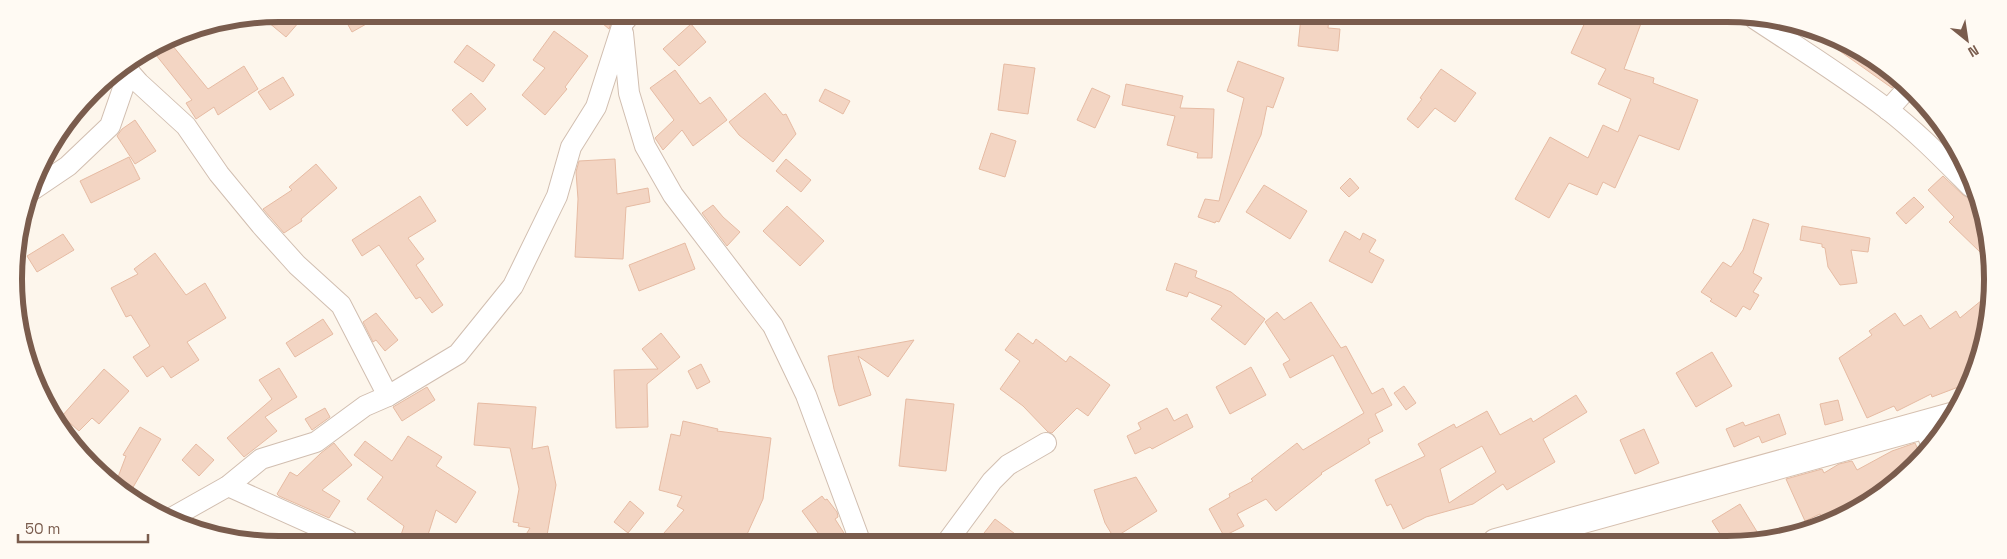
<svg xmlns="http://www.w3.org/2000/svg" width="2007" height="559" font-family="'Space Grotesk',sans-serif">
<rect width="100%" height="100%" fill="#fdf6ec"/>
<!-- building -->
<g fill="#f3d5c3" stroke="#e6bba3" fill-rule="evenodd">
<path d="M280,14H306L286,37L262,17Z"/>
<path d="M342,14H384L352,32Z"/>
<path d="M609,15H614L609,29L602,23Z"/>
<path d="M1301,17H1329L1328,28L1340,29L1338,51L1298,46Z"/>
<path d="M1587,18H1643L1624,69L1654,78L1653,83L1698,100L1679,150L1639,135L1615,188L1603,182L1597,195L1569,183L1549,218L1515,199L1550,137L1588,158L1603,125L1618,132L1631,99L1598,84L1606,69L1571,53Z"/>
<path d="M691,24L706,42L679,66L663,49Z"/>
<path d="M554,31L588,56L565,87L567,89L545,115L522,95L545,68L533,60Z"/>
<path d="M168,40L208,89L244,66L258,89L218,115L214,107L196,119L186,103L192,100L152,50Z"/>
<path d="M1839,44L1875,58L1898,81L1892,88L1837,49Z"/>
<path d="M467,45L495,65L483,82L454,62Z"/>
<path d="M1238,61L1284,78L1273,108L1267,106L1261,135L1219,222L1216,221L1215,223L1198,217L1205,199L1219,201L1244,98L1227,91Z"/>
<path d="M1004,64L1035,68L1028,114L998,110Z"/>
<path d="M1441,69L1476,93L1455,122L1435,108L1418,128L1407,119L1422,99L1420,98Z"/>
<path d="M675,70L700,104L710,97L727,120L693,146L682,130L663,150L655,138L674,120L650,88Z"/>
<path d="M283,77L294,95L270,110L258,92Z"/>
<path d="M1126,84L1183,96L1180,108L1214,109L1212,158H1197L1198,153L1167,145L1175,116L1122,105Z"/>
<path d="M1092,88L1110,96L1095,128L1077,120Z"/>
<path d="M825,89L850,101L843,114L819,101Z"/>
<path d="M471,93L486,109L467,126L452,110Z"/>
<path d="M765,93L783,115L786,114L796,134L773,162L739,135L729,122Z"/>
<path d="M135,120L156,151L135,164L117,136L122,129Z"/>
<path d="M991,133L1016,141L1005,177L979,169Z"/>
<path d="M129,157L140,179L91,203L80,181Z"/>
<path d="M615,159L617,194L648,188L650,202L626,207L623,259L575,257L578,199L576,172L579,161Z"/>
<path d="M786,159L811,180L801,192L776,171Z"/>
<path d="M316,164L337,188L301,219L302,221L284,233L263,209L292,190L289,187Z"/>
<path d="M1943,176L1963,195L1971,199L1980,208L1988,227V243L1980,252L1949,222L1954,217L1928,190Z"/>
<path d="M1350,178L1359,188L1349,197L1340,188Z"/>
<path d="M1264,185L1307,211L1290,239L1246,212Z"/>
<path d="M420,196L436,221L408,238L424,259L416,265L443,305L432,313L420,297L416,299L379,245L362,256L352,240Z"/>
<path d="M1914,197L1924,207L1906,224L1896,213Z"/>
<path d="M713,205L723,217L740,232L727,246L702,213Z"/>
<path d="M787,206L824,241L800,266L763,231Z"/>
<path d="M1753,219L1769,224L1753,273L1762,278L1753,292L1759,295L1750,310L1743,306L1736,317L1710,301L1712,299L1701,292L1723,262L1731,267L1743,250Z"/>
<path d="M1802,226L1870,238L1868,252L1851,250L1857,283L1840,285L1828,267L1825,248L1822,247V244L1800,240Z"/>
<path d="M1345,231L1360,240L1363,233L1376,240L1369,252L1384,260L1372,283L1329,261Z"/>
<path d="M63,234L74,250L37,272L27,256Z"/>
<path d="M685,243L695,269L639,291L629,265Z"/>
<path d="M155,253L186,295L205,283L226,318L187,342L199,360L171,378L163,366L147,377L133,357L150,346L131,315L126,317L111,288L138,274L134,269Z"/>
<path d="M1175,263L1197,271L1195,277L1231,292L1265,319L1245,345L1211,319L1222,306L1189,292L1187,297L1166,290Z"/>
<path d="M1982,300L1988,308V331L1969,383L1932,397L1931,394L1897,411L1894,406L1867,418L1839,358L1872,335L1869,331L1895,313L1904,326L1921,315L1930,329L1956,311L1960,318Z"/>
<path d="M1311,302L1341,348L1346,346L1372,394L1383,388L1392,405L1375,414L1383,431L1368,439L1370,443L1321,473L1322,474L1276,511L1266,499L1237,514L1244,526L1224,536L1209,509L1230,497L1229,494L1253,481L1251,479L1297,443L1303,450L1364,413L1333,355L1290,378L1283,364L1290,360L1265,322L1277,312L1284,320Z"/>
<path d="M376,313L398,340L385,351L376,340L373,342L363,322Z"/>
<path d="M323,319L333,334L295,357L286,343Z"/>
<path d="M661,333L680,357L647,384L648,427L616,428L614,370L658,369L642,349Z"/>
<path d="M1018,333L1033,344L1036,339L1066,362L1070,356L1110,385L1088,416L1077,408L1052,433L1048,432L1023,406L1000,389L1020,361L1005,350Z"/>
<path d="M914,340L888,377L858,356L871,395L839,406L834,389L828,356Z"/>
<path d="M1712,352L1732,386L1696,407L1676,373Z"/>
<path d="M701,364L710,382L697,389L688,371Z"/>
<path d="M1251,367L1266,395L1230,414L1216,387Z"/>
<path d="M279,368L297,397L265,417L277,431L244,457L227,438L272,399L259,380Z"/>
<path d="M104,369L129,391L99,424L92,418L79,431L62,416Z"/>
<path d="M1404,386L1416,403L1406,410L1394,393Z"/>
<path d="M427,387L435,400L402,421L393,407Z"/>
<path d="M1576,395L1587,412L1543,439L1555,462L1507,490L1503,484L1473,504L1426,517L1403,529L1391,504L1387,506L1375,480L1425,456L1418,444L1454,424L1456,428L1487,411L1500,435L1531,418L1533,422ZM1482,446L1496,472L1449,503L1440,469Z"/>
<path d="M906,399L954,404L946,471L899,466Z"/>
<path d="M1838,400L1843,420L1825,425L1820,404Z"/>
<path d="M478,403L536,407L532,449L548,446L556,485L546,541H522L530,528L518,526L519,523L513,522L519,489L510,448L474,445Z"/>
<path d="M325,408L330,417L312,430L305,419Z"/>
<path d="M1167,408L1174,421L1187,414L1193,427L1152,449L1150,447L1135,454L1127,436L1141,429L1138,423Z"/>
<path d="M1779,414L1786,434L1762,443L1759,436L1734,447L1726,429L1743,422L1745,426Z"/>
<path d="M683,421L718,429L717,431L771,438L763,499L744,541H657L684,510L677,506L682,496L659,490L671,434L680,436Z"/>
<path d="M140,427L161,439L128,496L115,485L126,456L123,455Z"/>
<path d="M1644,429L1659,463L1635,474L1620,440Z"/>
<path d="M408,436L442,457L436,466L476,492L456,523L436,510L426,541H399L404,526L367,499L383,477L354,455L365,441L392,461Z"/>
<path d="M334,443L352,465L322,490L340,501L329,518L279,496L277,494L290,472L297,476L321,453Z"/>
<path d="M1915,443L1922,458L1915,468L1845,518L1827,523L1820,514L1805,521L1786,479L1822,469L1824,473L1839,464L1852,461L1857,470L1892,451Z"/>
<path d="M196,444L214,460L199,476L182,460Z"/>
<path d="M1136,477L1157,511L1114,538L1105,523L1094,490Z"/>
<path d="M822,496L825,500L827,499L837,512L838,517L835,519L844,533L832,541H824L802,511Z"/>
<path d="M630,501L644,513L628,533L614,522Z"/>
<path d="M1740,504L1764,543H1726L1712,521Z"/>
<path d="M995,519L1026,542H977Z"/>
</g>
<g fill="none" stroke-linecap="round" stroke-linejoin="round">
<defs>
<g id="minor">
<path d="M1755,19C1799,48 1845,77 1887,109C1917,132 1944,160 1971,187"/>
<path d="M623,33L629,93L645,146L673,195L773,326L806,395L860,541"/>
<path d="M125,67L139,83L186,126L219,174L261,225L297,265L341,305L388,396"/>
<path d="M1888,110L1906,90"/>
<path d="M34,189L68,166L110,126L129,71"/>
<path d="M1923,424L1932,446"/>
<path d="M228,486L348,540"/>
<path d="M173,517L228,486L261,459L316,442L365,406L388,396L458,354L513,286L557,196L571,147L596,107L623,23L630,15"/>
<path d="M947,542L992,481L1008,465L1046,443"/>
</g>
<path id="secondary" d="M1496,543L1955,416"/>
</defs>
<!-- minor casing -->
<use href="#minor" stroke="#d1beb0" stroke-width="22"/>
<!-- secondary casing -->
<use href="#secondary" stroke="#d6c0b0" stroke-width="30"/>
<!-- minor -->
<use href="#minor" stroke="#fff" stroke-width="20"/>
<!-- secondary -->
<use href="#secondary" stroke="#fff" stroke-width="28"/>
</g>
<!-- crop -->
<path d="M0 0H2007V559H0ZM279 22H1727A257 257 0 0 1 1984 279V279A257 257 0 0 1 1727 536H279A257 257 0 0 1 22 279V279A257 257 0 0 1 279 22Z" fill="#fffaf3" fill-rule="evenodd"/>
<path fill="none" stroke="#7a5c4d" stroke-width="6" d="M279 22H1727A257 257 0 0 1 1984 279V279A257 257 0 0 1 1727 536H279A257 257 0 0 1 22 279V279A257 257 0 0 1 279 22Z"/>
<!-- north arrow -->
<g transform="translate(1967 40) rotate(150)" stroke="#fffaf3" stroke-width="4" paint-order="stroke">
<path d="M0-4L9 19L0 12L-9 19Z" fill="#7a5c4d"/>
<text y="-8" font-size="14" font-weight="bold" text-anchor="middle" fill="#7a5c4d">N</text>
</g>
<!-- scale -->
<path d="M18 534v8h130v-8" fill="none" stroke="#7a5c4d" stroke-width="2.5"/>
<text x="25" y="534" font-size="15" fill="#7a5c4d" stroke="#fffaf3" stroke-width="4" paint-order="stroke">50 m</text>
</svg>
